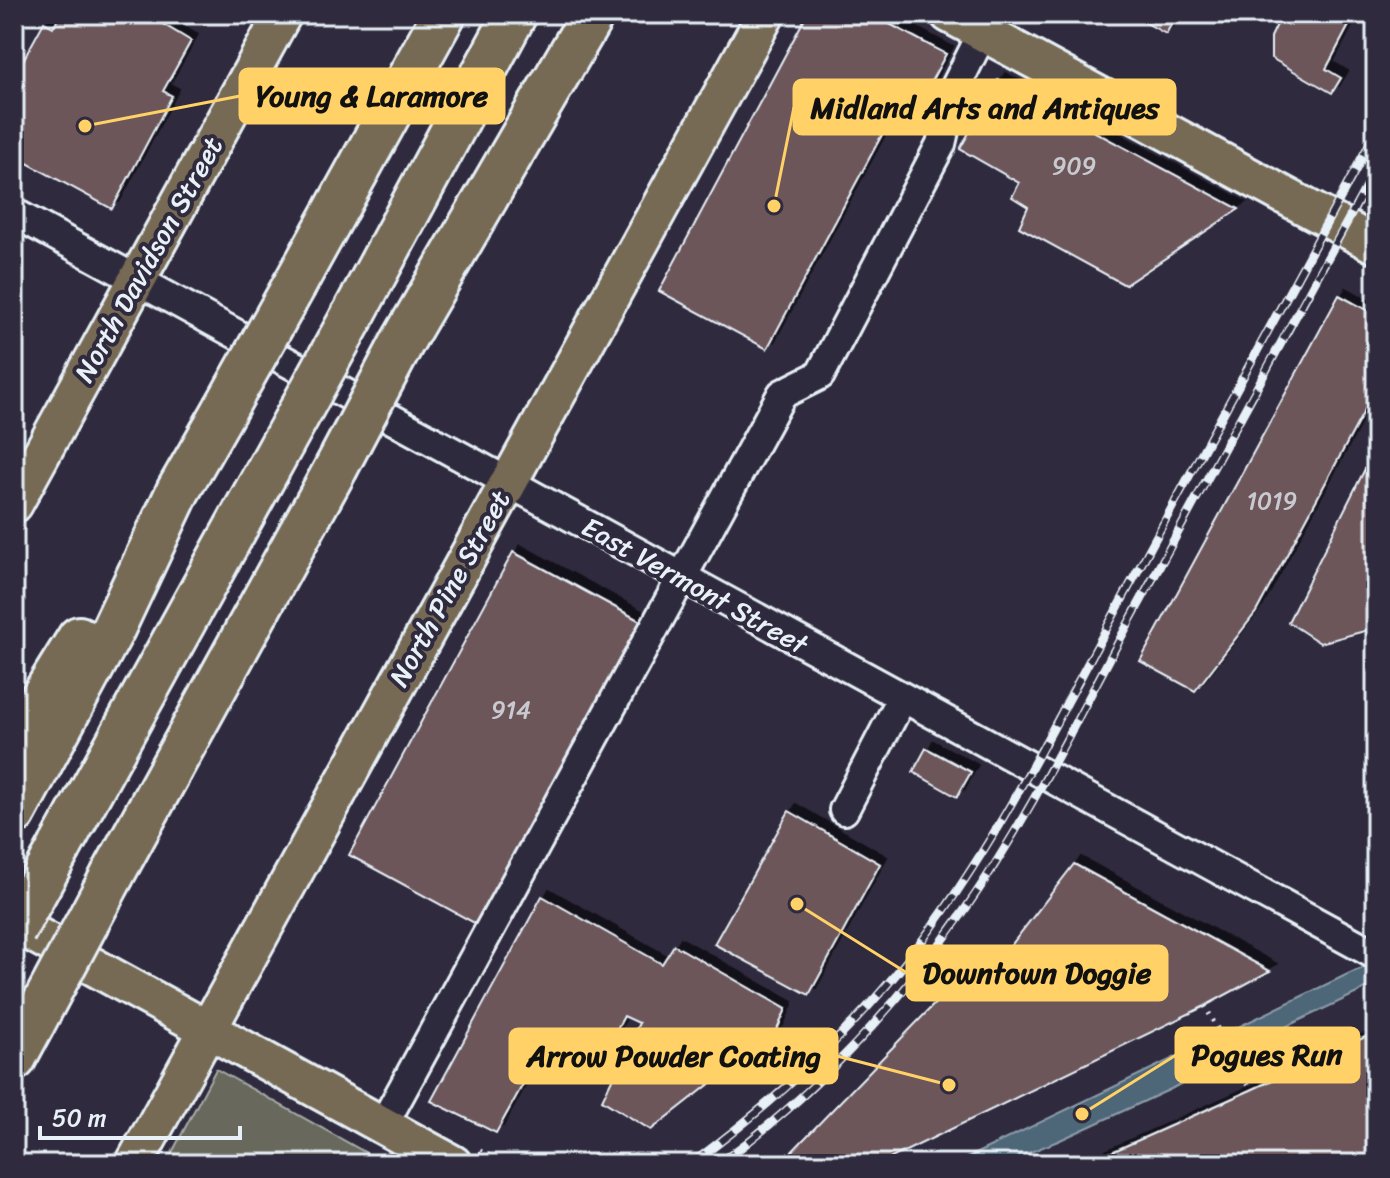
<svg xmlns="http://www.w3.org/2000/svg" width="1390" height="1178" font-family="Sriracha,sans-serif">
<defs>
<filter id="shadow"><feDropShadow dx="7" dy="-7" stdDeviation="0" flood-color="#0009"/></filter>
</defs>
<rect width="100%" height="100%" fill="#2f2a3d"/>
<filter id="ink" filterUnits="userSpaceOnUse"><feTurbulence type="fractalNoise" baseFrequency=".0125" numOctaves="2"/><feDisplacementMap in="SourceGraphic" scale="16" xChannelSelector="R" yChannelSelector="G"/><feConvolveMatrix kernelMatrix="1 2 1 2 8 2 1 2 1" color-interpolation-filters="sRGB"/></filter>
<g filter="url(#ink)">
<!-- green -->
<path fill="#68695b" stroke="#a8adaa" stroke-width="2" d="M216,1069L386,1164H166Z"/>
<!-- water -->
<path fill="#4e6678" stroke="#8c9eab" stroke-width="2" d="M1376,963V984L1279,1030L1171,1089L1058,1141L1000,1164H954L1350,973Z"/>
<!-- building -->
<g fill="#6c575a" stroke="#e8f1f8" stroke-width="2" filter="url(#shadow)">
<path d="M61,14H146L191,41L163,91L172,96L112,209L14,156V77L44,22L53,27Z"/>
<path d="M807,14H871L946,54L909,122L893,114L767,349L659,291Z"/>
<path d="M1130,14H1177L1166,34Z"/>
<path d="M1282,14H1355L1326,69L1341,78L1332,93L1271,58V37Z"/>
<path d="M998,80L1239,209L1125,285L1019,227L1028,207L1012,197L1019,183L960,149Z"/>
<path d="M1339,295L1376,315V389L1256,612L1195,691L1140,661Z"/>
<path d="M1376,447V628L1320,643L1288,622Z"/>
<path d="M513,552L642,622L478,925L349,855Z"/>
<path d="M926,748L971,772L957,797L913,772Z"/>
<path d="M789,811L880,864L809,995L714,944Z"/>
<path d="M1074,864L1270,971L1205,1006L879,1164H780L976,961L992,970Z"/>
<path d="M542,896L662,964L674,945L786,1009L776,1032L651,1130L602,1100L639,1023L624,1016L593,1073L544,1046L496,1133L431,1101Z"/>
<path d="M1376,1032V1164H1085L1251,1090Z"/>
</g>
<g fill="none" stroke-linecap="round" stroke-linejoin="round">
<defs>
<g id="minor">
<path d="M14,213L1376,955"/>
<path d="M844,810L902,698"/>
<path d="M383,1125L782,394L820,375L941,144L953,92L992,14"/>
</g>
<g id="major">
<path d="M949,14L1376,245"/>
<path d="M14,504L283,14"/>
<path d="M14,923L453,1164"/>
<path d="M134,1164L766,14"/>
</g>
<g id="highway">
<path d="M295,284L444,14"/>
<path d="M352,317L515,14"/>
<path d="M403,341L593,14"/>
<path d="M14,743L79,638"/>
<path d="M14,813L113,629L178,491L225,409"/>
<path d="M60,847L282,444"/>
<path d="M113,874L336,468"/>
<path d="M14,1059L34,1022"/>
</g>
</defs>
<!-- minor casing -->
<use href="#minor" stroke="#e8f1f8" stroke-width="34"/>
<!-- major casing -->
<use href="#major" stroke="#e8f1f8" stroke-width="42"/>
<!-- highway casing -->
<use href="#highway" stroke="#e8f1f8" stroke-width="48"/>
<!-- path -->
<g stroke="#e8f1f8" stroke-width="5" stroke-dasharray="2 6" stroke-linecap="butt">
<path d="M1205,1006L1251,1090"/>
<path d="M480,1151L504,1164"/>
</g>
<!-- minor -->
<use href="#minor" stroke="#2f2a3d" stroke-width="28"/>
<!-- major -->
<use href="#major" stroke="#776a54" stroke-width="36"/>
<!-- highway -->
<use href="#highway" stroke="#776a54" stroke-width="42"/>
<defs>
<g id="rail">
<path d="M691,1164C772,1104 847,1037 909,958C998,844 1061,711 1130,585C1212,434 1294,283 1376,132"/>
<path d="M719,1164C815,1094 898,1006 966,908C1032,813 1083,706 1139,604C1218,459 1297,313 1376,169"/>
</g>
</defs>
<!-- rail casing -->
<use href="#rail" stroke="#e8f1f8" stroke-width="9"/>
<!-- rail -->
<use href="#rail" stroke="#2f2a3d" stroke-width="6" stroke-dasharray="18" stroke-linecap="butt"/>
<defs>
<g id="highway-bridge">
<path d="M225,409L295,284"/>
<path d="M282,444L352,317"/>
<path d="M336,468L403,341"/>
<path d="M14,931L60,847"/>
<path d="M34,1022L113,874"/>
</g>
</defs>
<!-- highway-bridge casing -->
<use href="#highway-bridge" stroke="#e8f1f8" stroke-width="48" stroke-linecap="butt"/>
<!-- highway-bridge -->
<use href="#highway-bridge" stroke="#776a54" stroke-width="42"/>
</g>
</g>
<g text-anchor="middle" stroke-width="8" stroke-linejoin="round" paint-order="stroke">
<!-- number labels -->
<g font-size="24" fill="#c9cad0">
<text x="1074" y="174">909</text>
<text x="1272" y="509">1019</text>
<text x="511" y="718">914</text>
</g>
<!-- street labels -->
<g font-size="28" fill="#e8f1f8" stroke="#2f2a3d">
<text transform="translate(148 259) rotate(-61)" y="10">North Davidson Street</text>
<text transform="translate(695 585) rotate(29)" y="10">East Vermont Street</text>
<text transform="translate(449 588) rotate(-61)" y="10">North Pine Street</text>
</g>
</g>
<!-- callouts -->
<path fill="none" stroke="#ffd166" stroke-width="3" d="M85 126L240 96M774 206L794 107M797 904L907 973M1082 1114L1176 1055M949 1085L837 1056"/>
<g fill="#ffd166" stroke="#2f2a3d" stroke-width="3">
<circle cx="85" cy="126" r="8"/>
<circle cx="774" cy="206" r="8"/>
<circle cx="797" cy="904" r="8"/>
<circle cx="1082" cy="1114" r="8"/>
<circle cx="949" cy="1085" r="8"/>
</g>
<g fill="#ffd166" stroke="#ffd166" stroke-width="3">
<rect x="240" y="69" width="264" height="54" rx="8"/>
<rect x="794" y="80" width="381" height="54" rx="8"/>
<rect x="907" y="946" width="260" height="54" rx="8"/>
<rect x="1176" y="1028" width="183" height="54" rx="8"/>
<rect x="510" y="1029" width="327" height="54" rx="8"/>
</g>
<g font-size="30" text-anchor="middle" font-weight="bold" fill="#111">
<text x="372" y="106">Young &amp; Laramore</text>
<text x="985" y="118">Midland Arts and Antiques</text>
<text x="1037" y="983">Downtown Doggie</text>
<text x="1267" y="1065">Pogues Run</text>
<text x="674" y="1066">Arrow Powder Coating</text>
</g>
<!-- margin -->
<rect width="1390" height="1178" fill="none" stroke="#2f2a3d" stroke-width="48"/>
<rect x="24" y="24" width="1342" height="1130" fill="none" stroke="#e8f1f8" stroke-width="3" filter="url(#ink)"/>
<!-- scale -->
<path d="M40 1126v12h200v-12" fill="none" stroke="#e8f1f8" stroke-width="4"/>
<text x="52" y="1126" font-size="24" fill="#e8f1f8" stroke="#2f2a3d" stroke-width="6" paint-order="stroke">50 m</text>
</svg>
